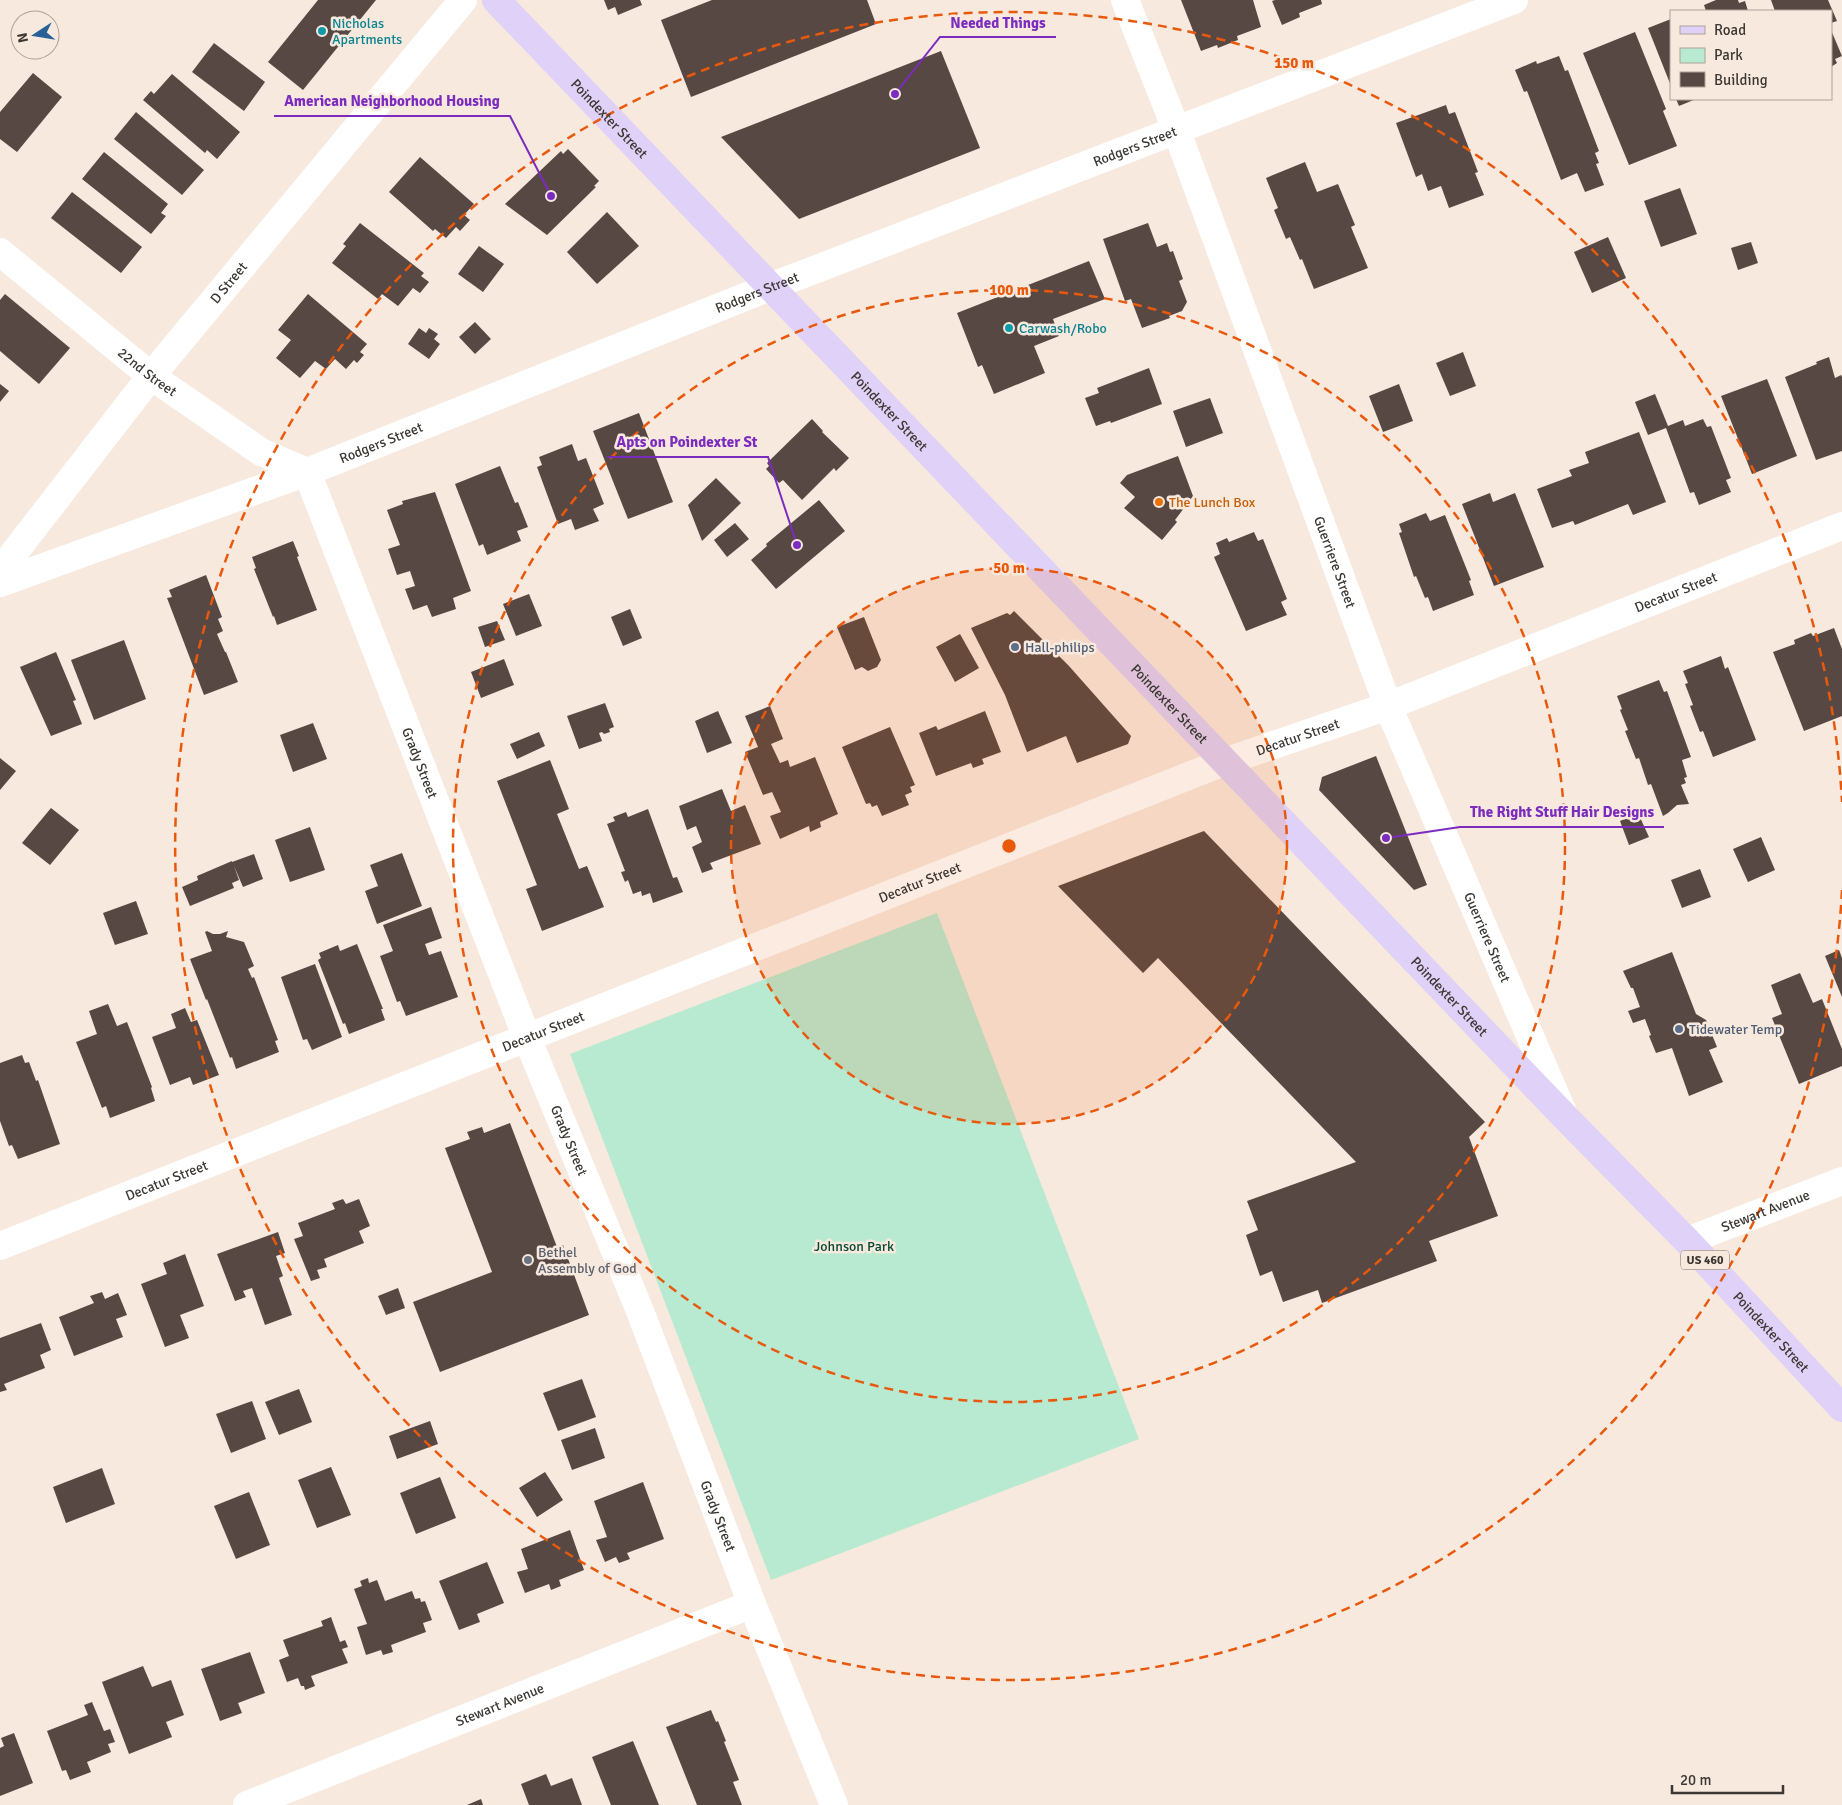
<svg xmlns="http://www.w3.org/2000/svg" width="1842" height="1805" font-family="Signika,sans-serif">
<rect width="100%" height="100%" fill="#f8e9de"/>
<!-- green -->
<path fill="#b8ead1" d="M937,913L1139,1439L771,1580L570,1054Z"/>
<!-- building -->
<g fill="#574844">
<path d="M318,0H376L303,90L268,62Z"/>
<path d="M604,0H640L642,5L618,15L615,7L608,10Z"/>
<path d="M712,0H867L876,24L691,97L661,20Z"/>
<path d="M1181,0H1253L1261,27L1237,36L1238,40L1218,48L1217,45L1201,51Z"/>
<path d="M1275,0H1321L1322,4L1299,13L1300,17L1282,25L1272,1Z"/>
<path d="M1716,0H1738L1739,3L1745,1L1748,11H1706L1704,5Z"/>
<path d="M1771,0H1828L1837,21L1831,23V11H1775Z"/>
<path d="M1671,19V86L1648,28Z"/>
<path d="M1831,30L1842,56L1835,59L1837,63L1831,67Z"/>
<path d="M1635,32L1666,109L1663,111L1677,146L1629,165L1583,53Z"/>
<path d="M214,43L265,82L244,111L192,72Z"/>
<path d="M941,51L980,148L799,219L721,137Z"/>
<path d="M1559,56L1565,71L1568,70L1599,151L1595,153L1599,163L1596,164L1604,185L1585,192L1577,173L1561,180L1527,91L1524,92L1515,70L1536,61L1537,64Z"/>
<path d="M33,73L62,97L17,152L0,139V112Z"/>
<path d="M172,74L240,132L217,159L207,150L205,153L143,100L151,91L154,94Z"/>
<path d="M1676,99H1696L1679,106Z"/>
<path d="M1446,105L1449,114L1455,112L1478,172L1475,173L1484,195L1449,208L1441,186L1428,191L1422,174L1416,177L1396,123Z"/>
<path d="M136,112L204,170L182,195L114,139Z"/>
<path d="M568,149L599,181L594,186L596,187L547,235L505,204L561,151L563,154Z"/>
<path d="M104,152L168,204L161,213L166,216L151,234L82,179Z"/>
<path d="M420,157L474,204L464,215L470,220L460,231L456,227L446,238L435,229L433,231L389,192Z"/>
<path d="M1305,162L1317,192L1338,184L1355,225L1351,227L1368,268L1314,289L1302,259L1300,260L1290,237L1286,239L1274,210L1278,208L1266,178Z"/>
<path d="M1680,188L1697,234L1661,247L1644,201Z"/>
<path d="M72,192L142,247L121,273L51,218Z"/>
<path d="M607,212L639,246L597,284L567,252Z"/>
<path d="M360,223L424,273L421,276L429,282L420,293L413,288L398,306L382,294L378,299L332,263L346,246L343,244Z"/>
<path d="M1148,223L1157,247L1167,243L1170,252L1173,251L1183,279L1179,281L1187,302L1182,311L1169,316L1170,318L1142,328L1131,299L1125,301L1103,239Z"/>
<path d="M1608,237L1626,278L1592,293L1574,252Z"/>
<path d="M1751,242L1758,263L1738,270L1731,248Z"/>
<path d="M479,246L504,264L483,292L458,274Z"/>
<path d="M1089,261L1105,299L1053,319L1059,336L1034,346L1045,373L994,394L982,365L978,367L957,313Z"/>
<path d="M5,294L70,348L39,384L0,351V300Z"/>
<path d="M308,294L367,344L360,352L364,355L357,363L354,360L346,369L335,359L326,369L315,361L300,378L276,358L291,340L278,330Z"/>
<path d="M475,322L491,339L475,354L459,337Z"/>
<path d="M419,328L426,333L429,328L438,334L434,339L440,344L429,359L408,344Z"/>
<path d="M1463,352L1476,386L1450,396L1436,363Z"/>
<path d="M1829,357L1835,378L1841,375L1842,377V451L1816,460L1785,377L1817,364L1816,362Z"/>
<path d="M1149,368L1162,404L1111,423L1110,421L1096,426L1085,398L1099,393L1097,388Z"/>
<path d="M1767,379L1797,456L1752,474L1721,396Z"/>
<path d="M0,384L9,391L0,402Z"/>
<path d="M1399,384L1413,421L1383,432L1369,396Z"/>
<path d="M1655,394L1668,426L1683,420L1685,426L1703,419L1707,427L1711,426L1731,478L1726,480L1731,492L1699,505L1694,492L1690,493L1666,428L1648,435L1635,402Z"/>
<path d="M1210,398L1223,433L1186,447L1173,411Z"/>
<path d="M639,413L673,502L628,519L593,431Z"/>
<path d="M812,419L823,431L822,432L849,458L836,471L834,468L802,500L783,480L779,483L766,469L769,466L767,463Z"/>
<path d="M1639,432L1666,502L1633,515L1628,504L1575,525L1573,521L1552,528L1537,489L1572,476L1569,470L1589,463L1585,452Z"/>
<path d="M572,444L578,461L586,458L604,504L593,509L599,521L575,530L571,519L558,524L537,467L542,465L539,457Z"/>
<path d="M1178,456L1193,496L1175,520L1177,522L1162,540L1124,508L1135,497L1120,483L1127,475Z"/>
<path d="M500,466L515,503L518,502L528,527L517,531L521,541L487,555L483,544L479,546L455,484Z"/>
<path d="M716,478L741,503L702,541L688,505Z"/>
<path d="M435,492L471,591L453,598L456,609L432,617L427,605L413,610L405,589L415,586L410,571L397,575L388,549L400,545L387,510L403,504L402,501Z"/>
<path d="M1490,493L1493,502L1515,493L1544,567L1494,586L1462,504Z"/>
<path d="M819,500L845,531L776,589L751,560L767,546L766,544Z"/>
<path d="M1426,513L1430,521L1445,515L1471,580L1469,581L1474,595L1433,611L1428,597L1425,598L1416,576L1414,577L1399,533L1402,532L1399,524Z"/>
<path d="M735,523L749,539L727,557L714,540Z"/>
<path d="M1254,532L1258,541L1263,539L1287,599L1281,602L1287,615L1246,631L1214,557L1220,554L1216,543L1227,538L1229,542Z"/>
<path d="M293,541L299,556L297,557L317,610L277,625L274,616L273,617L254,569L256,568L252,557Z"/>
<path d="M206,575L222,617L218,619L223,631L217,634L225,652H226L238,682L204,695L167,598L172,597L169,590Z"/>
<path d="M529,594L542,626L516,636L503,604Z"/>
<path d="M630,609L642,638L623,646L611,617Z"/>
<path d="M1014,611L1069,666L1131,736L1128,744L1077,763L1066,736L1027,752L1005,695L971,628L1007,613L1010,615Z"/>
<path d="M864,617L881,660L877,667L868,671L862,667L855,670L837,627Z"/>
<path d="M497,621L505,640L485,647L478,627Z"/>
<path d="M1834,628L1842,649V716L1804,731L1773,652L1795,644L1794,640L1811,633L1813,636Z"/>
<path d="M960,634L979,668L955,682L936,647Z"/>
<path d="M124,640L146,699L94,720L71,660Z"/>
<path d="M56,652L76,700L73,701L82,724L51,736L20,667Z"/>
<path d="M1721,656L1725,669L1728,667L1756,740L1713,757L1703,731L1700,732L1690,706L1693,705L1685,684L1688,683L1683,671Z"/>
<path d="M504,659L514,685L481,698L471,672Z"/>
<path d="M1659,680L1664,692L1667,691L1691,757L1682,760L1687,777L1684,778L1686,783L1681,785L1689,804L1677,805L1668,813L1663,816L1651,784L1648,785L1639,758L1636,759L1625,731L1628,730L1620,710L1622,709L1617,696Z"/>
<path d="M605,703L614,727L609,729L610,732L604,734L602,732L599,733L602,741L579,749L567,716Z"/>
<path d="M770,706L783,739L771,744L780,763L788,760L790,767L815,757L838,814L820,822L821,827L810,832L809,826L780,839L770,816L781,812L772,792L763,795L745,752L758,747L745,716Z"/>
<path d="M718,711L732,743L707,753L695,721Z"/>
<path d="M985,711L1001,752L982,759L984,764L973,768L971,763L936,776L919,733L936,726L938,730Z"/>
<path d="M313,723L327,759L293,772L280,735Z"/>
<path d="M890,727L915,785L910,787L912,792L905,795L909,805L882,816L877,805L872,807L870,803L866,804L842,747Z"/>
<path d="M539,732L545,746L517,759L510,744Z"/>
<path d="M1376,756L1427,885L1414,890L1319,790L1322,777Z"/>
<path d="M0,758L16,771L0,790Z"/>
<path d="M550,760L569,809L557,814L579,869L587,866L604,907L542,931L526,889L537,885L497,781Z"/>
<path d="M722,789L731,811L745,805L761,844L710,863L713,869L702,873L692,847L702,842L696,826L687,830L679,806Z"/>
<path d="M51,808L79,830L50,865L22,843Z"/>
<path d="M648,809L673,878L677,877L683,892L653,903L650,893L642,896L641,891L633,894L628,880L625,882L621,872L625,871L607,824L615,821L613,817L626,812L628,817Z"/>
<path d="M1638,813L1649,837L1629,845L1620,821Z"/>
<path d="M310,827L325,870L290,882L275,840Z"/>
<path d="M1204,831L1485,1122L1469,1137L1498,1216L1429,1241L1437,1261L1322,1303L1318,1290L1283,1302L1272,1271L1260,1276L1246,1235L1258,1230L1247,1201L1356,1162L1158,958L1143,973L1058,886Z"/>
<path d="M1761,837L1775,870L1748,882L1733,849Z"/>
<path d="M402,853L422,906L377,924L365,891L378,886L370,865Z"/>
<path d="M254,854L263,879L243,887L234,866L239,880L232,883L234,888L190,906L182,887L198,880L197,876L232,861V862Z"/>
<path d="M1700,869L1711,897L1682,908L1671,880Z"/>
<path d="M136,901L148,934L115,945L103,913Z"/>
<path d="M431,907L442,938L425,944L429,955L441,951L458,997L406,1016L400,1001L397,1002L380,956L393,951L383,925Z"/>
<path d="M207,931L213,934H220L228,931L226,937L244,942L254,966L248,969L252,978L254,977L278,1040L275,1041L279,1052L236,1069L232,1057L230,1058L207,999L206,1000L190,959L212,951L205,932Z"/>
<path d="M357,944L383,1009H381L385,1020L349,1034L345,1023L343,1024L318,960L321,958L319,953L338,945L340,951Z"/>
<path d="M1839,950L1842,958V997L1825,956Z"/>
<path d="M1672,952L1696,1014L1706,1020L1717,1047L1709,1050L1723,1082L1689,1096L1672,1048L1656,1053L1649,1036L1651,1035L1645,1019L1633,1023L1628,1011L1640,1007L1633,988H1631L1623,971Z"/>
<path d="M315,964L342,1037L312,1050L307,1039L303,1040L281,977Z"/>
<path d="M1800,973L1813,1003L1822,999L1842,1049V1066L1799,1084L1772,1018L1782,1014L1771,985Z"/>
<path d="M108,1004L117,1026L127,1022L152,1087L151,1088L155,1101L110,1118L106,1106L102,1108L76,1042L97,1034L89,1011Z"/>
<path d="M185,1008L191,1022L197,1020L219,1075L193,1085L190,1077L170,1085L152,1037L176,1028L171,1014Z"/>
<path d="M22,1055L25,1063L29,1062L36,1081L38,1080L60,1144L18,1159L12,1145L9,1146L0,1121V1063Z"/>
<path d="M510,1123L557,1247L563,1245L589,1315L440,1372L413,1302L492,1272L445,1148L470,1139L467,1132L482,1127L484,1133Z"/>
<path d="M343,1199L346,1204L359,1199L370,1226L359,1231L364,1243L324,1259L327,1267L317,1270L320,1278L311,1281L294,1239L303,1236L298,1223L335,1209L332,1203Z"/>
<path d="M278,1232L285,1253L276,1256L283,1276L279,1278L292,1315L265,1325L252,1288L243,1291L246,1297L235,1301L217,1254Z"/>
<path d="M185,1254L204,1306L180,1315L189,1338L165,1347L141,1284L167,1274L163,1263Z"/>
<path d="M398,1288L405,1308L386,1315L378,1296Z"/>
<path d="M102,1292L105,1299L118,1293L127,1315L116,1319L123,1337L74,1356L59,1317L94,1303L90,1296Z"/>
<path d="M41,1323L51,1350L40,1355L45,1368L4,1384L7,1390L0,1392V1338Z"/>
<path d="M582,1379L596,1417L558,1431L543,1393Z"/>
<path d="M299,1389L312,1422L279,1435L265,1402Z"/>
<path d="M252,1401L266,1439L231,1453L216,1414Z"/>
<path d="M430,1421L438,1444L397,1459L389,1436Z"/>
<path d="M595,1428L605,1458L572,1470L561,1440Z"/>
<path d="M331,1467L351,1515L317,1528L298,1480Z"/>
<path d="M102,1468L115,1504L66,1523L53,1487Z"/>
<path d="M545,1472L563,1500L537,1517L519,1488Z"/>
<path d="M440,1477L456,1518L416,1534L400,1493Z"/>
<path d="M643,1482L664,1539L627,1553L630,1559L619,1563L616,1557L605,1562L596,1540L607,1537L594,1501Z"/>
<path d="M249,1492L270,1545L236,1559L214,1506Z"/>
<path d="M570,1530L584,1570L559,1580L561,1586L551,1590L549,1584L525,1593L517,1572L528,1569L521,1549Z"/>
<path d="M487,1562L504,1603L477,1614L480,1622L459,1630L439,1581Z"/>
<path d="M368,1578L369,1583L377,1580L385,1601L412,1591L415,1599L420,1598L421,1602L425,1601L432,1620L423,1623L426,1632L391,1645L393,1652L383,1655L381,1650L366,1655L357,1627L367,1624L354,1589L362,1586L360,1581Z"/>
<path d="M331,1617L340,1642L345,1640L348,1647L342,1649L348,1663L311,1676L315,1686L305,1690L304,1686H301L298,1678L287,1682L279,1660L289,1656L283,1640L323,1626L321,1621Z"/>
<path d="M250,1652L265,1693L238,1703L242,1713L220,1721L201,1669Z"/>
<path d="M143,1666L152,1687L171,1680L184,1715L166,1722L172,1737L129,1754L102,1682Z"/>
<path d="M92,1702L104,1731L110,1729L115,1742L108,1744L111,1752L87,1762L91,1772L70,1780L66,1770L62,1771L47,1731L88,1715L84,1705Z"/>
<path d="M711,1710L716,1722L718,1721L726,1741L724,1742L739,1780L733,1782L742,1805H697L666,1727Z"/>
<path d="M14,1733L33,1783L0,1796V1748L4,1746L1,1738Z"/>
<path d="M633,1741L659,1805H611L592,1757Z"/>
<path d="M546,1774L551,1786L572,1778L582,1805H529L521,1784Z"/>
<path d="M481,1799L483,1805H467Z"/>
</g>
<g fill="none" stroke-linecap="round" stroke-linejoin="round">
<!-- street -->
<g stroke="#fff" stroke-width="28">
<path id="s1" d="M1125,0L1176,129L1388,706L1564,1115"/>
<path id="s2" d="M0,252L151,376L261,452L307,472"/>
<path id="s3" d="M307,472L527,1038L640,1311L752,1604L834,1805"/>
<path id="s4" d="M0,571L151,376L463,0"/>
<path id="s5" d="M0,583L307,472L770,287L1514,0"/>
<path id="s6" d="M1687,1241L1842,1181"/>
<path id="s7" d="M0,1246L1224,762L1388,706L1842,526"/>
<path id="s8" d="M247,1805L752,1604"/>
</g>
<!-- primary -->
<path stroke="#dfd1f7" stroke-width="28" id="s9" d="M496,0L1565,1117L1687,1241L1842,1408"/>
</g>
<!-- distance rings -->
<circle cx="1009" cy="846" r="278" fill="#e8590c" fill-opacity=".12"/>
<g fill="none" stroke="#e8590c" stroke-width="2.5" stroke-dasharray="9 6">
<circle cx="1009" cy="846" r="278"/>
<circle cx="1009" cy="846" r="556"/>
<path d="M1842 890A834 834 0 1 1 1842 802"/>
</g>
<!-- markers -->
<g fill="#0f9aa8" stroke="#f8e9de" stroke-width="2">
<circle cx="322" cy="31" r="5"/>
<circle cx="1009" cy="328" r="5"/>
</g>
<circle fill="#e8710a" stroke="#f8e9de" stroke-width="2" cx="1159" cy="502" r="5"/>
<g fill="#5c6f8a" stroke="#f8e9de" stroke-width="2">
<circle cx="1015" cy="647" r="5"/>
<circle cx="1679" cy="1029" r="5"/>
</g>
<circle fill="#6b7280" stroke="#f8e9de" stroke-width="2" cx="528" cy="1260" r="5"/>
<g text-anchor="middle" stroke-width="5" stroke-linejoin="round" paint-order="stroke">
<!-- shield labels -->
<rect fill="#f8e9de" stroke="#746c66" stroke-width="1" x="1681" y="1250.5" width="48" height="19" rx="4"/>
<g font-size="12" font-weight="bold" fill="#3c3732">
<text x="1705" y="1264">US 460</text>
</g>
<!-- culture labels -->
<g font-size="14" fill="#0d838f" stroke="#f8e9de" text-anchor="start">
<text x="332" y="28">Nicholas<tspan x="332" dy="16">Apartments</tspan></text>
<text x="1019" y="333">Carwash/Robo</text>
</g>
<!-- street labels -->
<g font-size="14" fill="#3c3732" stroke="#f8e9de">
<text dy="5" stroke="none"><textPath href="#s9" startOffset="164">Poindexter Street</textPath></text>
<text dy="5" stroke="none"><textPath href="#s5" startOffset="1216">Rodgers Street</textPath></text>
<text dy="5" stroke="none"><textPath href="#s4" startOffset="368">D Street</textPath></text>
<text dy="5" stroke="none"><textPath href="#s5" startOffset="811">Rodgers Street</textPath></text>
<text dy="5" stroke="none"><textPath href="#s2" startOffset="190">22nd Street</textPath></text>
<text dy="5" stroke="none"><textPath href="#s9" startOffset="569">Poindexter Street</textPath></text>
<text dy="5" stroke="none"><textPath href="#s5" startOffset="406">Rodgers Street</textPath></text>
<text dy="5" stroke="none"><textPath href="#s1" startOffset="600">Guerriere Street</textPath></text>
<text dy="5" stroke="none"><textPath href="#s7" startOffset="1799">Decatur Street</textPath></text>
<text dy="5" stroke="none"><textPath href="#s9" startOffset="974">Poindexter Street</textPath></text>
<text dy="5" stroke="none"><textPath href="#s7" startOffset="1394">Decatur Street</textPath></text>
<text dy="5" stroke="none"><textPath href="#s3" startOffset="312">Grady Street</textPath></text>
<text dy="5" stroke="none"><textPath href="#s7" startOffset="989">Decatur Street</textPath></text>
<text dy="5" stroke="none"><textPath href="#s1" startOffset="1005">Guerriere Street</textPath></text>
<text dy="5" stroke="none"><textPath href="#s9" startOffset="1379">Poindexter Street</textPath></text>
<text dy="5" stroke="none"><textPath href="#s7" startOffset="584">Decatur Street</textPath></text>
<text dy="5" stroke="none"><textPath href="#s3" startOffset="718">Grady Street</textPath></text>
<text dy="5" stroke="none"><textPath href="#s7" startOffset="179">Decatur Street</textPath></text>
<text dy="5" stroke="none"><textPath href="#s6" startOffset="84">Stewart Avenue</textPath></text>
<text dy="5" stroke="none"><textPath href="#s9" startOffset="1844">Poindexter Street</textPath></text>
<text dy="5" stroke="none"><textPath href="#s3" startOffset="1122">Grady Street</textPath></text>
<text dy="5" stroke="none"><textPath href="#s8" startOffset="272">Stewart Avenue</textPath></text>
</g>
<!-- food labels -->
<g font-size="14" fill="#c56008" stroke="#f8e9de" text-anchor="start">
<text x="1169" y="507">The Lunch Box</text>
</g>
<!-- service labels -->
<g font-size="14" fill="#4e5e75" stroke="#f8e9de" text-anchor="start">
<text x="1025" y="652">Hall-philips</text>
<text x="1689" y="1034">Tidewater Temp</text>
</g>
<!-- park labels -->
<g font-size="14" fill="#054831" stroke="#f8e9de">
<text x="854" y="1251">Johnson Park</text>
</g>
<!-- worship labels -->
<g font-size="14" fill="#5b616d" stroke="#f8e9de" text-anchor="start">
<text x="538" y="1257">Bethel<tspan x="538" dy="16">Assembly of God</tspan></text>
</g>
</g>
<circle cx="1009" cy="846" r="8" fill="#e8590c" stroke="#f8e9de" stroke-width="2.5"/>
<g font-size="15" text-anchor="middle" font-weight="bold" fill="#e8590c" stroke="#f8e9de" stroke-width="5" stroke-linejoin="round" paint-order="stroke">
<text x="1294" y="68">150 m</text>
<text x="1009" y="295">100 m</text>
<text x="1009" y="573">50 m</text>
</g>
<!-- callouts -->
<path fill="none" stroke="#7b2cbf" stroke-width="2" d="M895 94L940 37H1056M551 196L510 116H274M797 545L768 457H607M1386 838L1460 827H1664"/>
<g fill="#7b2cbf" stroke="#f8e9de" stroke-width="2">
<circle cx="895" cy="94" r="5"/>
<circle cx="551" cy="196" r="5"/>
<circle cx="797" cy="545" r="5"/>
<circle cx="1386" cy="838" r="5"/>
</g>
<g font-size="15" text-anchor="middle" font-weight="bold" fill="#7b2cbf" stroke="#f8e9de" stroke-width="5" stroke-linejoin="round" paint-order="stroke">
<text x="998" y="28">Needed Things</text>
<text x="392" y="106">American Neighborhood Housing</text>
<text x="687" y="447">Apts on Poindexter St</text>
<text x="1562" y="817">The Right Stuff Hair Designs</text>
</g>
<!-- legend -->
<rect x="1670" y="10" width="162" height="90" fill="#f8e9de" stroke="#ada299"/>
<rect x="1680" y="26" width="25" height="8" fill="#dfd1f7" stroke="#ada299"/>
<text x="1714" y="35" font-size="15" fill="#3c3732">Road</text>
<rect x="1680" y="48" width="25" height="15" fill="#b8ead1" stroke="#ada299"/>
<text x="1714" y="60" font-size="15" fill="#3c3732">Park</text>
<rect x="1680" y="72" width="25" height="15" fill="#574844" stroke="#ada299"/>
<text x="1714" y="85" font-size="15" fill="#3c3732">Building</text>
<!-- north arrow -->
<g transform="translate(35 35) rotate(258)"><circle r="24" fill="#f8e9de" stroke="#ada299"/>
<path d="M0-4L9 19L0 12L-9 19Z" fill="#275f97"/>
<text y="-8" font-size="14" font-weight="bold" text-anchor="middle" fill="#3c3732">N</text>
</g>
<!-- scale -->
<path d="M1672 1785v8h111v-8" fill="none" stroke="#3c3732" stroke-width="2.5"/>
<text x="1680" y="1785" font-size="15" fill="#3c3732" stroke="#f8e9de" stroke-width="4" paint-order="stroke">20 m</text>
</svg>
